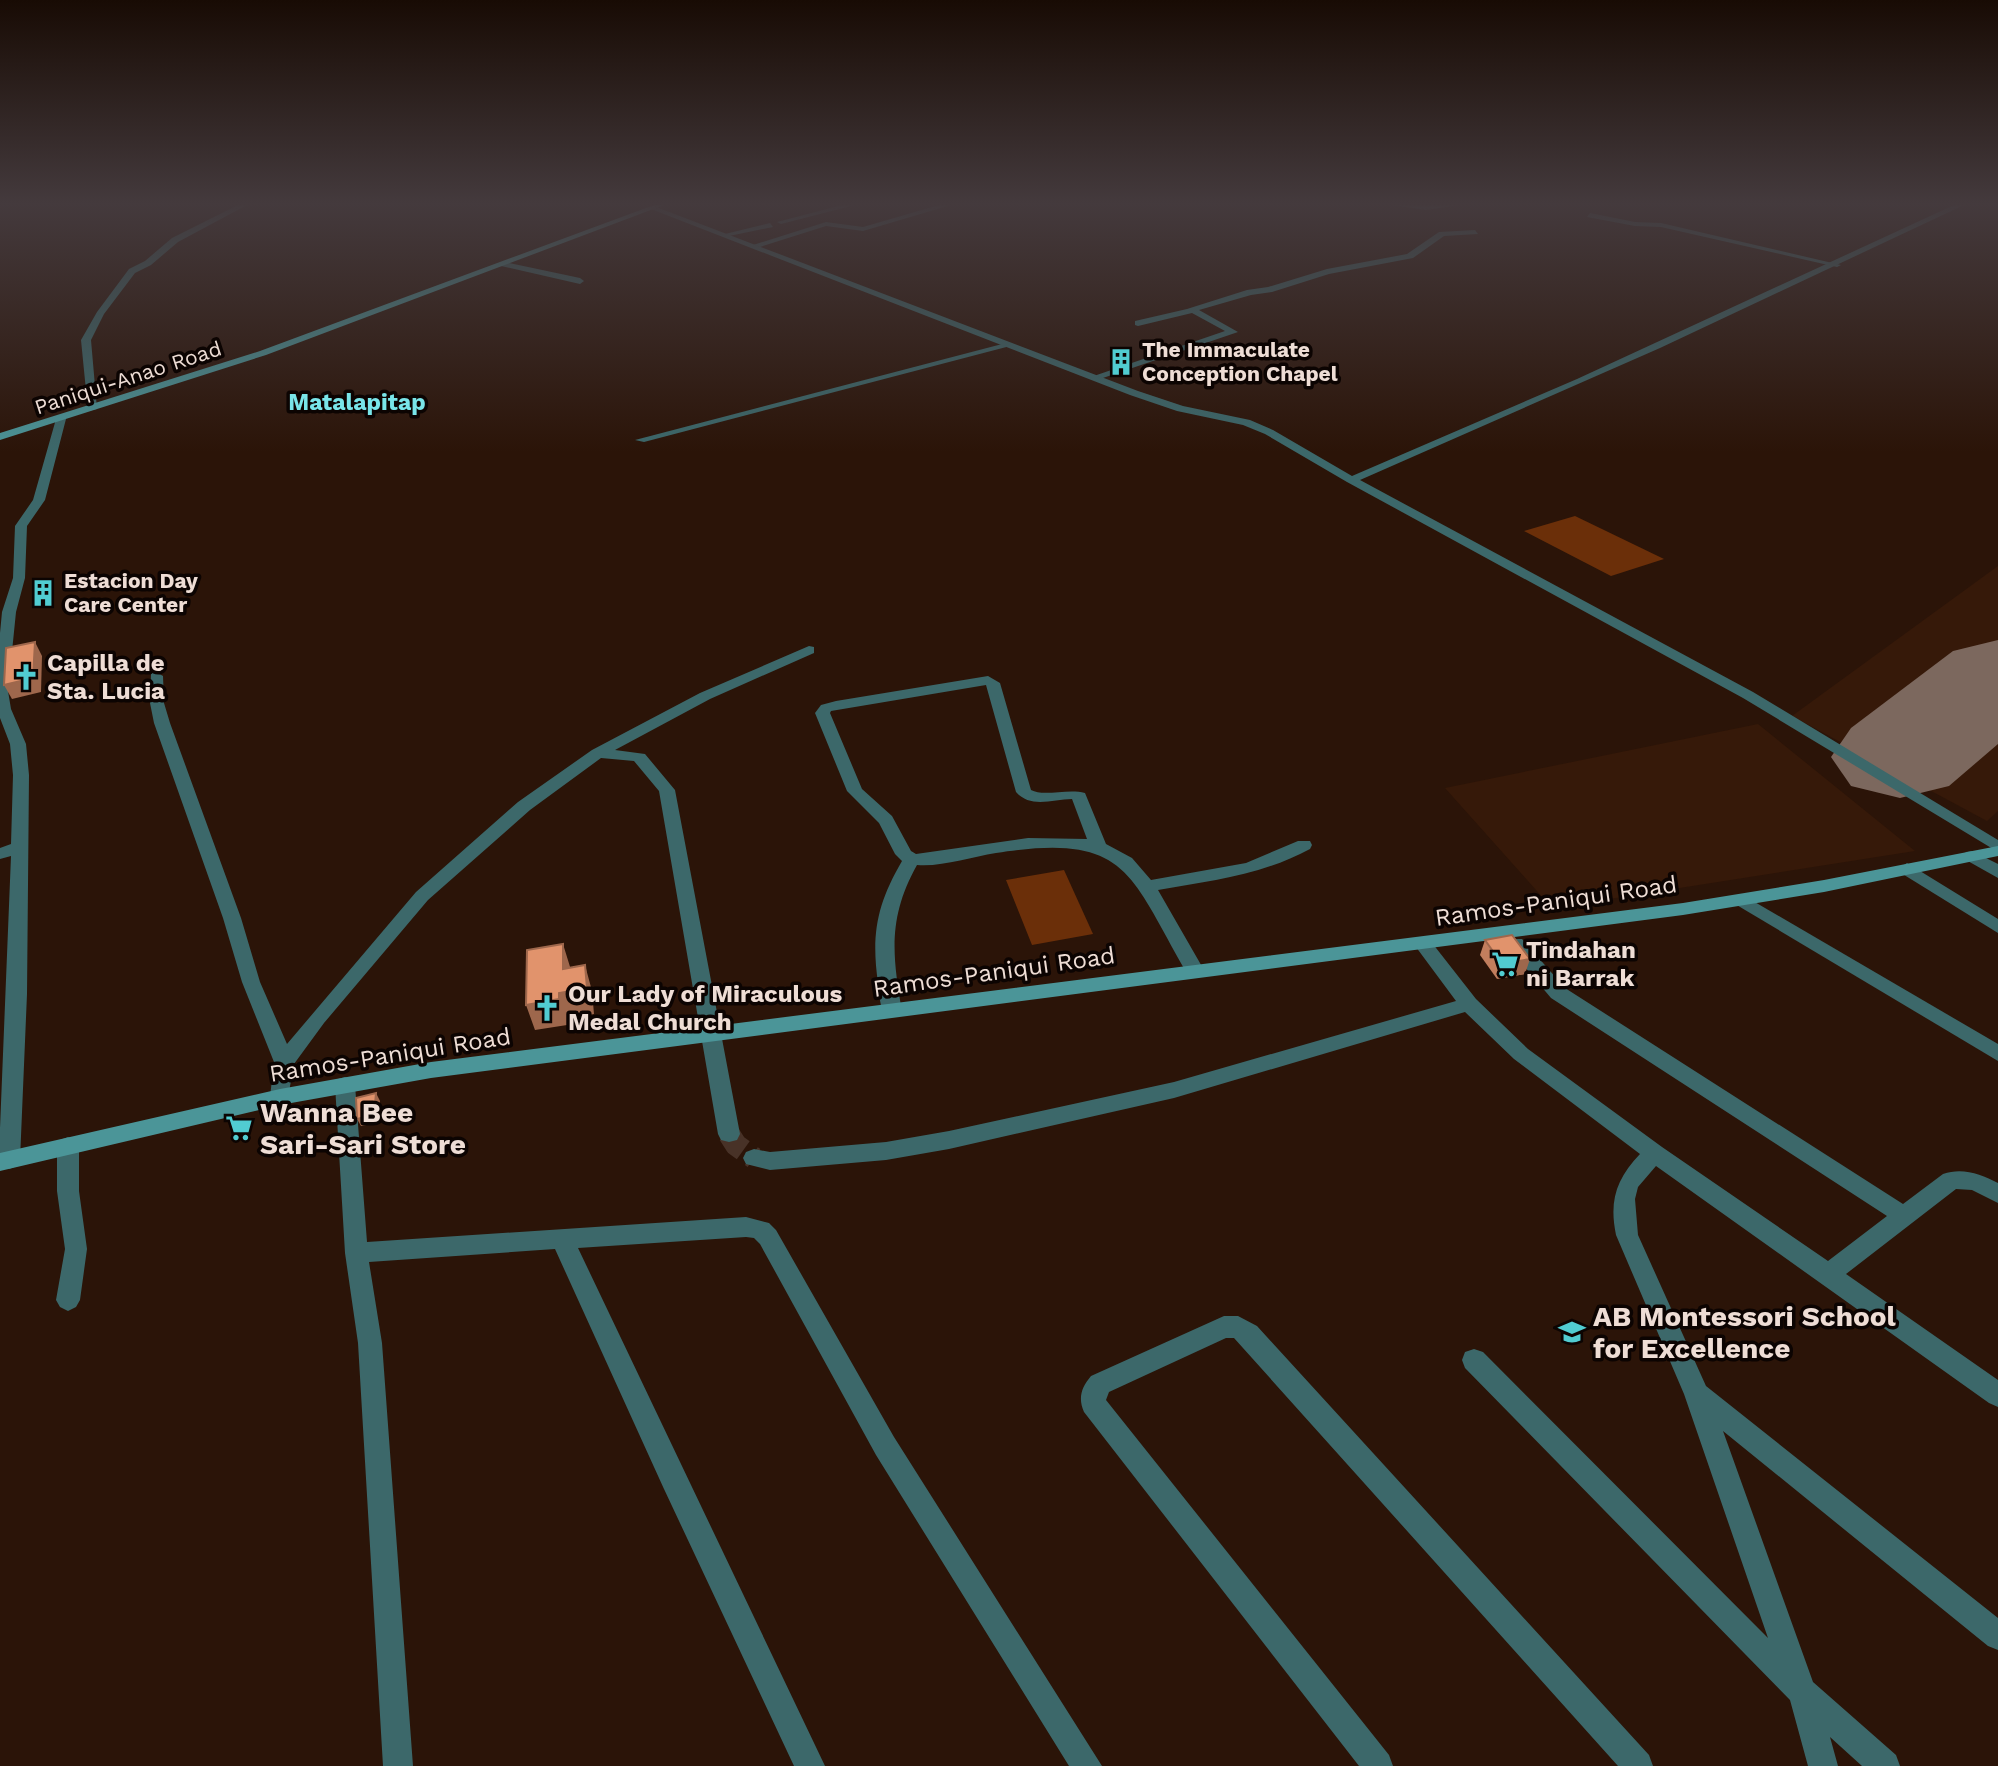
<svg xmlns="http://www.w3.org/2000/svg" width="1998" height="1766" font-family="'Work Sans',sans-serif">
<rect width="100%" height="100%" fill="#2b1408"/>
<!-- built -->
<g fill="#361909">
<path d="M1998,566V811L1987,821L1792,716Z"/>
<path d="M1758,724L1915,851L1552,908L1445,788Z"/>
</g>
<!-- green -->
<g fill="#6b2f09">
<path d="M1575,516L1664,559L1611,576L1524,531Z"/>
<path d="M1064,870L1093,934L1032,945L1006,880Z"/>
</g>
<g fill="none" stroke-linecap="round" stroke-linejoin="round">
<!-- runway -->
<path fill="#7c685e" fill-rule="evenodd" d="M1998,640V744L1949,786L1900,798L1851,786L1831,757L1851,728L1953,651Z"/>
<!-- minor-tunnel -->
<path stroke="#483227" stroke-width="22" stroke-dasharray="22 10" stroke-linecap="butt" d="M729,1134L736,1145L754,1158"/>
<!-- minor -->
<g fill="#3c686a" fill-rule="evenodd">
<path d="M238,205H247L178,242L151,265L135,273L104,314L91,340L97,409L88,411L81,340L97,312L129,269L145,261L172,238Z"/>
<path d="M842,205H855L781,224L777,222Z"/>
<path d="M939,205H951L863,231L826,226L760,247L753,245L826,222L863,227Z"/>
<path d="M1392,205H1460L1426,210Z"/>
<path d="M1590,213L1635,222L1661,223L1841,265L1837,267L1661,227L1635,226L1587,217Z"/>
<path d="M770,223L773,227L729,236L725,234Z"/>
<path d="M1475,230L1478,234L1444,236L1413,258L1329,274L1272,292L1251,295L1199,310L1238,332L1097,380L1088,378L1225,331L1192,313L1138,326L1135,325V321L1187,309L1247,290L1268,287L1327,269L1407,254L1439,232Z"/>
<path d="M504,262L580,278L584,281L580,284L501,266Z"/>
<path d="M1006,343L1014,345L644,442L635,440Z"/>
<path d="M61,416L66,419L45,500L27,526L25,578L16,612L8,691L11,709L26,744L29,775L27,994L20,1160L17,1166L9,1169L0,1164V1128L11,856L0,859V848L11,844L13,775L10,744L0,718V633L2,612L13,578L15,526L33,500L56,419Z"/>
<path d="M809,646L814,647V653L710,699L615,750L645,754L675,790L740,1134L737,1140L729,1142L721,1140L718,1134L659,791L634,761L601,758L530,810L428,900L324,1023L294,1064L287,1103L280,1105L273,1103L270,1097L274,1062L242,982L223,918L154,723L150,703L151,673L156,672L163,676L164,703L170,723L241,918L260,982L287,1044L416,892L518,802L592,750L700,693Z"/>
<path d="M988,676L1000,683L1031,790C1044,797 1068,788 1085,793L1106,844L1132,858L1151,880L1246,863L1298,841H1310L1312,845L1310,849C1262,875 1211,881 1158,890L1204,970L1202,975H1188C1129,874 1129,832 996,853C971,857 942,867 917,865C888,917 892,954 902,1011L899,1016H885C880,1007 879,994 878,983C871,934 877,904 902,861L895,854L879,823L847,791L815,713L821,705L836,701ZM986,685L1016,792C1031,809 1053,799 1072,799L1087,839L1028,838L916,854L911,851L892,816L862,789L830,713L831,711Z"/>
<path d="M1972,851L1998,864V878L1966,860L1963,856L1966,852Z"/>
<path d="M1907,863L1998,919V933L1901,873L1898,869Z"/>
<path d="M1741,894L1998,1044V1061L1735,904L1732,900L1735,896Z"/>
<path d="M1422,937L1429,939L1476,999L1528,1049L1662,1147L1828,1261L1887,1216L1551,998L1508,947L1506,943L1508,939H1522L1565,988L1903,1204L1943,1174C1962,1167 1981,1174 1998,1183V1203L1972,1190L1956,1189L1846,1274L1998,1380V1407L1989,1403L1656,1166L1638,1187L1635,1199L1638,1235L1706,1386L1998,1618V1650L1988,1646L1723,1431L1813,1682L1896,1755L1900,1766H1862L1830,1737L1838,1766H1808L1790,1700L1465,1368L1462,1360L1465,1352L1474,1349L1483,1352L1768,1638L1684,1394L1616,1235C1609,1201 1616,1179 1640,1154L1514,1059L1465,1012L1174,1098L949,1149L886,1160L770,1170L746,1164L743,1158L746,1152L754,1149L770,1152L886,1142L949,1131L1174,1082L1456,1001L1413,943L1415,939Z"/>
<path d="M345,1077L352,1079L355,1085L367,1242L746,1217L769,1223L776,1230L894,1437L1102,1766H1069L876,1455L760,1244L754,1238L746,1237L578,1248L825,1766H794L664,1489L555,1249L369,1262L382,1343L413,1766H383L358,1343L345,1253L335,1085L338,1079Z"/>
<path d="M68,1137L76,1140L79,1146V1191L87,1249L80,1300L76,1307L68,1311L60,1307L56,1300L65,1249L57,1191V1146L60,1140Z"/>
<path d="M1224,1316H1238L1257,1326L1649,1755L1653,1766H1618L1234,1338H1226L1109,1392L1106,1400L1389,1755L1393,1766H1359L1084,1412C1078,1398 1081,1388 1091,1376Z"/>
</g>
<!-- tertiary -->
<path fill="#3c686a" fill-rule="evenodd" d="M651,205L1138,391L1183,406L1250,420L1273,430L1352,476L1577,379L1954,205H1964L1660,348L1360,480L1753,692L1998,840V852L1743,698L1347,482L1265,434L1243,425L1177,411L1130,395L651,209Z"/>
<!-- secondary -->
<g fill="#4b9598" fill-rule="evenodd">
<path d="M654,205H664L266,355L0,440V433L260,351Z"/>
<path d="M1998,846V856L1824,892L1683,915L431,1078L280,1105L0,1171V1153L280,1089L431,1062L1683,903L1824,880Z"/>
</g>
</g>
<!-- wall -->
<path fill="#c27e5d" d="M1485,940L1525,974L1497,979L1480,955Z"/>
<!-- shaded-wall -->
<g fill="#9e674c">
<path d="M35,642L42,656L41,692L12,699L4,685Z"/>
<path d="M563,944L571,970L585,965L592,991L594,1014L567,1019V1025L535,1030L526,1005L559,993L563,969Z"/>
<path d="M1530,959L1525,974L1497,979L1502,964Z"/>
<path d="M376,1093L380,1101L378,1123L361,1126L357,1119Z"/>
</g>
<!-- building -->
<g fill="#e1936c" stroke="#9e674c" stroke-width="2">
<path d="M35,642L33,678L4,685L6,648Z"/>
<path d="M1512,935L1530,959L1502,964L1485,940Z"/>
<path d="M563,944V969L585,965L587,988L559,993V999L526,1005L527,950Z"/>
<path d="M376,1093L374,1115L357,1119L356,1098Z"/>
</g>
<!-- sky -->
<linearGradient id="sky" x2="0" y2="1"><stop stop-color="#180b04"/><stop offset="0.45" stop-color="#443a3d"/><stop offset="1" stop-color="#443a3d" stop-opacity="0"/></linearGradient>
<rect width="1998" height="452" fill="url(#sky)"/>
<!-- icons -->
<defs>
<symbol id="building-bare" viewBox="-9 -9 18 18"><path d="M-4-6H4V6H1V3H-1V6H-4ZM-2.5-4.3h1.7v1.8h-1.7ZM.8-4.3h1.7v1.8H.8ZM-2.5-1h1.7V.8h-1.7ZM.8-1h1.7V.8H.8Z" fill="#51ccd1" stroke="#0c0402" stroke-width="2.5" paint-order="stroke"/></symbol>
<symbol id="church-bare" viewBox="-9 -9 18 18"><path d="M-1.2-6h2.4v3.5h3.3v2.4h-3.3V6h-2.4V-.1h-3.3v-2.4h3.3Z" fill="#51ccd1" stroke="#0c0402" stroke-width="2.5" paint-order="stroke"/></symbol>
<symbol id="supermarket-bare" viewBox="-9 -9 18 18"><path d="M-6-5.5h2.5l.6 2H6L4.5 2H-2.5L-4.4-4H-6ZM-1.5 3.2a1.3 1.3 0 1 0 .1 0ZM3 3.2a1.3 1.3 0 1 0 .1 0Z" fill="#51ccd1" stroke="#0c0402" stroke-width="2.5" paint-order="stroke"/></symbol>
<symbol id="school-bare" viewBox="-9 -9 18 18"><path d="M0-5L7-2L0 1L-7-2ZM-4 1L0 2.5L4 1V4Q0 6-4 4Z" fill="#51ccd1" stroke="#0c0402" stroke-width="2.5" paint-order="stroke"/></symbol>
</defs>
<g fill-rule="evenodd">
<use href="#building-bare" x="1102" y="343" width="38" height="38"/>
<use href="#building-bare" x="24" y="574" width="38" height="38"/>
<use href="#church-bare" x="7" y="658" width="38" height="38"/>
<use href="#supermarket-bare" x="1486" y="945" width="38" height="38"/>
<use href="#church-bare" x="528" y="989" width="38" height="38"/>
<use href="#supermarket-bare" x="220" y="1109" width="38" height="38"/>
<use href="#school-bare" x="1553" y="1313" width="38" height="38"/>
</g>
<g text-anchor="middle" stroke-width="7" stroke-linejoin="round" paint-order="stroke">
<!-- far-poi labels -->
<g font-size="21" font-weight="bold" fill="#eeddd5" stroke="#0c0402" text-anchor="start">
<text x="1142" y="357">The Immaculate<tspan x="1142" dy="24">Conception Chapel</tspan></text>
<text x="64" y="588">Estacion Day<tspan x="64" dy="24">Care Center</tspan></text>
</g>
<!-- far-street labels -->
<g font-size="21" fill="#eeddd5" stroke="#0c0402">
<text transform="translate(128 378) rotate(-18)" y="7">Paniqui-Anao Road</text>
</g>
<!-- far-quarter labels -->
<g font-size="23" font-weight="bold" fill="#79e5e9" stroke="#0c0402">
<text x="357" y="410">Matalapitap</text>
</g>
<!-- poi labels -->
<g font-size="24" font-weight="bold" fill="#eeddd5" stroke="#0c0402" text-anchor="start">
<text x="47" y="671">Capilla de<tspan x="47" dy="28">Sta. Lucia</tspan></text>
<text x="1526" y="958">Tindahan<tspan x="1526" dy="28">ni Barrak</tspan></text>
<text x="568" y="1002">Our Lady of Miraculous<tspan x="568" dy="28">Medal Church</tspan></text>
</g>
<!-- street labels -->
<g font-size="24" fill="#eeddd5" stroke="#0c0402">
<text transform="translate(1556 901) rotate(-8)" y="8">Ramos-Paniqui Road</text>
<text transform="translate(994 972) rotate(-8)" y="8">Ramos-Paniqui Road</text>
<text transform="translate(390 1055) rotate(-9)" y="8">Ramos-Paniqui Road</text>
</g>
<!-- near-poi labels -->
<g font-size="28" font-weight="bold" fill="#eeddd5" stroke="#0c0402" text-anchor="start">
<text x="260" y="1122">Wanna Bee<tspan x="260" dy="32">Sari-Sari Store</tspan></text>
<text x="1593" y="1326">AB Montessori School<tspan x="1593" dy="32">for Excellence</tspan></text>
</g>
</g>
</svg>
